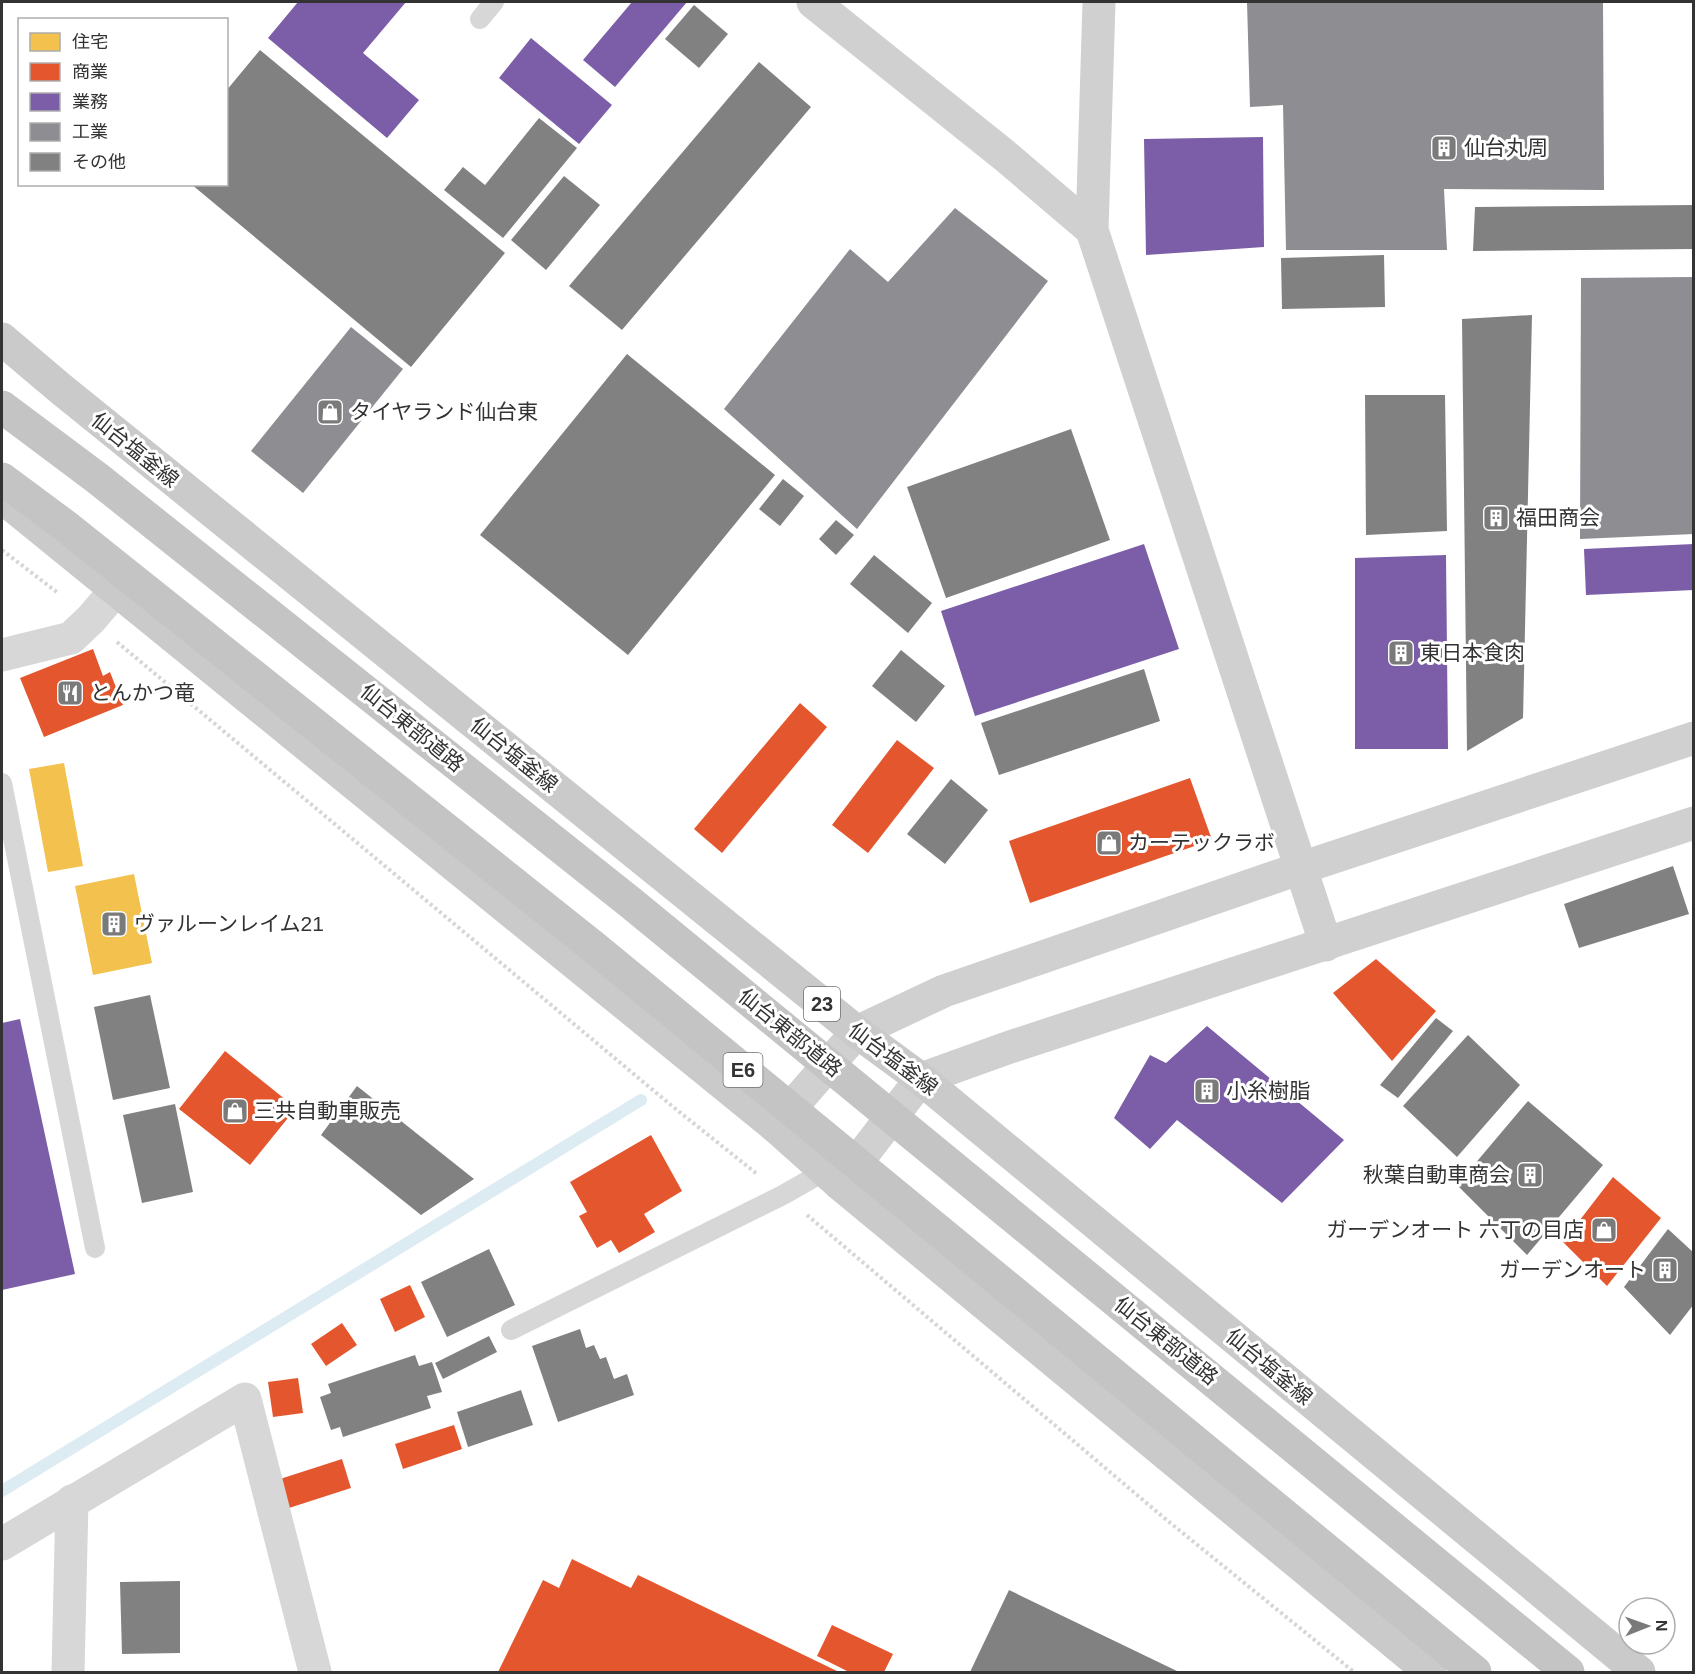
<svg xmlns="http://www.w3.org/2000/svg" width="1695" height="1674" font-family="Helvetica,'Noto Sans JP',sans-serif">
<rect width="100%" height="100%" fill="#fff"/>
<!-- homes -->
<g fill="#f2c14e">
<path d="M64,763L83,866L48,872L29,769Z"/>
<path d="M134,874L152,963L93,975L75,886Z"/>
</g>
<!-- shops -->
<g fill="#e4572e">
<path d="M93,649L103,676L110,672L123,705L44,737L20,678Z"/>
<path d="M800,703L827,727L722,853L694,829Z"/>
<path d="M897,740L934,768L868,853L832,825Z"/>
<path d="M1190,778L1212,840L1030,903L1009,841Z"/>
<path d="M1376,959L1436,1011L1392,1061L1333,993Z"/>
<path d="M225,1051L296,1108L250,1165L179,1109Z"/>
<path d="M651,1135L682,1191L644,1214L655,1232L619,1253L611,1240L597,1248L579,1216L587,1212L570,1182Z"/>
<path d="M1613,1177L1661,1218L1607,1286L1563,1242Z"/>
<path d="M410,1285L425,1317L395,1332L380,1299Z"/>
<path d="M342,1323L357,1345L326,1366L311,1344Z"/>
<path d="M298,1378L303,1413L273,1417L268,1382Z"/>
<path d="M454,1425L462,1449L403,1469L395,1444Z"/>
<path d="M342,1459L351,1488L289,1508L280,1479Z"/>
<path d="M572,1559L631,1588L638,1575L839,1672H498L543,1580L559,1588Z"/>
<path d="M832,1625L893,1654L884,1672H849L817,1656Z"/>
</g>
<!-- offices -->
<g fill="#7b5ea7">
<path d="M298,2H406L363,53L419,100L387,138L268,38Z"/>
<path d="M632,2H687L615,87L583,60Z"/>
<path d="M531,38L612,105L579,144L499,78Z"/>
<path d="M1263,137L1264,247L1146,255L1144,139Z"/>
<path d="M1144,544L1179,649L975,716L941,611Z"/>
<path d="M1694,544V590L1586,595L1584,549Z"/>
<path d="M1446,555L1448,749H1355V558Z"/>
<path d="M20,1019L75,1274L2,1290V1023Z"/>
<path d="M1207,1026L1344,1140L1282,1203L1177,1120L1150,1149L1114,1118L1150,1055L1166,1063Z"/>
</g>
<!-- industry -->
<g fill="#8d8d92">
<path d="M1247,2H1603L1604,190L1444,189L1447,250H1286L1283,105L1250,107Z"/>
<path d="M955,208L1048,281L857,529L724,409L850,249L888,282Z"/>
<path d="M1694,277V534L1580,539L1581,278Z"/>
<path d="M351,327L403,369L303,493L251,451Z"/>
</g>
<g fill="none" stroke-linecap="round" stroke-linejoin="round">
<!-- stream -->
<path stroke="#ddebf3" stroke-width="12" d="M2,1491L641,1100"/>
</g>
<!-- building -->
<g fill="#818181">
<path d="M694,5L728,34L699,68L665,39Z"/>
<path d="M260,50L505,253L411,367L191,184H226V91Z"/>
<path d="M759,62L811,107L622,330L569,286Z"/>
<path d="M539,118L577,148L503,238L444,190L463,167L485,185Z"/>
<path d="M564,176L600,205L546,270L511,240Z"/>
<path d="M1694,205V249L1473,251L1475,207Z"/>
<path d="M1384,255L1385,307L1282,309L1281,258Z"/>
<path d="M1532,315L1523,718L1467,751L1462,319Z"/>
<path d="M627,354L775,475L628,655L480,535Z"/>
<path d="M1365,395H1445L1447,531L1366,535Z"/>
<path d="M1071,429L1110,540L946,598L907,487Z"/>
<path d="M783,479L804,496L780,526L759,509Z"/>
<path d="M836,520L854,535L836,555L819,539Z"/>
<path d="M874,555L932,603L908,633L850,584Z"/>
<path d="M901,650L945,686L916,722L872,686Z"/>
<path d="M1144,669L1160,721L999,775L981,723Z"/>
<path d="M951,779L988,810L945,864L907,834Z"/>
<path d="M1673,866L1689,914L1579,948L1564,904Z"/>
<path d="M150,995L170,1088L113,1100L94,1007Z"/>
<path d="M1436,1018L1453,1031L1398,1098L1380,1085Z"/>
<path d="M1468,1035L1520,1085L1457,1157L1403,1106Z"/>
<path d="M357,1086L474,1179L421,1215L321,1135Z"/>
<path d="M1528,1101L1603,1165L1527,1255L1457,1185Z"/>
<path d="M175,1104L193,1192L142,1203L123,1115Z"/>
<path d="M1668,1229L1694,1253V1304L1670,1335L1624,1287Z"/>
<path d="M489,1249L515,1305L447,1337L421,1282Z"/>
<path d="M580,1329L586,1348L594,1345L600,1359L606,1357L614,1379L627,1374L634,1395L558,1422L532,1346Z"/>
<path d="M489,1336L497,1352L443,1379L435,1363Z"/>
<path d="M415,1355L419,1366L432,1362L442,1392L427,1396L431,1408L343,1437L340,1427L331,1430L320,1397L331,1393L328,1384Z"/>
<path d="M521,1390L533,1425L468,1447L457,1412Z"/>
<path d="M180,1581V1653L122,1654L120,1582Z"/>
<path d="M1009,1590L1179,1672H970Z"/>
</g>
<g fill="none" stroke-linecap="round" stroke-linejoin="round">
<!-- path -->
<g stroke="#d6d6d6" stroke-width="4" stroke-dasharray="3 3" stroke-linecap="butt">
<path d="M2,550L58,593"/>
<path d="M117,642L672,1106L757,1174"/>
<path d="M807,1215L1163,1517L1354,1672"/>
</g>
<!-- lane -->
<g stroke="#d7d7d7" stroke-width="20">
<path d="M480,19L494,2"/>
<path d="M2,783L95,1248"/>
<path d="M511,1330L783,1195L825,1171"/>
</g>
<!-- street -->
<g stroke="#d7d7d7" stroke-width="33">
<path d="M2,655L71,638L91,619L115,591"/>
<path d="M2,1544L245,1399L315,1672"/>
<path d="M68,1672L72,1501"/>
</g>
<!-- secondary -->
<g stroke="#d0d0d0" stroke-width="33">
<path d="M813,2L1004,155L1092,230"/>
<path d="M1099,2L1092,230L1326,945"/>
<path d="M775,1126L857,1032L944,991L1301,868L1694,738"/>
<path d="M840,1184L921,1079L1010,1047L1694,823"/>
</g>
<!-- primary -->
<g stroke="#cacaca" stroke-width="33">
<path d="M2,339L61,389L857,1032L921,1079L1639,1672"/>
<path d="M2,497L775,1126L840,1184L1430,1672"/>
</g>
<!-- highway-bridge -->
<g stroke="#c4c4c4" stroke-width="33">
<path d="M2,407L97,478L631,903L1568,1672"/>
<path d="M2,479L64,525L596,949L1475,1672"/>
</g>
</g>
<!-- icons -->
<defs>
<symbol id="building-square" viewBox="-11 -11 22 22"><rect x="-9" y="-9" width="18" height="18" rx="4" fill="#7a7a7a" stroke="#fff"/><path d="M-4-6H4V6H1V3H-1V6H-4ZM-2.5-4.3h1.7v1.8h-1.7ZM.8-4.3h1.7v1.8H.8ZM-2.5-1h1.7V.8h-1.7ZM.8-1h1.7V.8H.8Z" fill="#fff"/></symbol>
<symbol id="shop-square" viewBox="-11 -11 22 22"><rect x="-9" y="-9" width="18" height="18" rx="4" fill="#7a7a7a" stroke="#fff"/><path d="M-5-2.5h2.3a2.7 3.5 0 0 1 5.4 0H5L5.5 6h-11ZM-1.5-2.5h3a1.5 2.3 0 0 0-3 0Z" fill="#fff"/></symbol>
<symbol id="restaurant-square" viewBox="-11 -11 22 22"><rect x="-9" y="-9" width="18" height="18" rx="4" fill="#7a7a7a" stroke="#fff"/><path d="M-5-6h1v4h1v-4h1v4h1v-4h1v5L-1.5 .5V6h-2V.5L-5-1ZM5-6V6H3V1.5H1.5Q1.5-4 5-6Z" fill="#fff"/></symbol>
</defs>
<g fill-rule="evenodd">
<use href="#building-square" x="1429" y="133" width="30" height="30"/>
<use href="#shop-square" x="315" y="397" width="30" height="30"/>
<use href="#building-square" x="1481" y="503" width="30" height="30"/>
<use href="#building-square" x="1386" y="638" width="30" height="30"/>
<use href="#restaurant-square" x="55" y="678" width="30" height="30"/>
<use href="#shop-square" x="1094" y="828" width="30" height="30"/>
<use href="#building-square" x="99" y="909" width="30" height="30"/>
<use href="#building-square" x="1192" y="1076" width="30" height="30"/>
<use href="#shop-square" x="220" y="1096" width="30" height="30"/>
<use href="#building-square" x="1515" y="1160" width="30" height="30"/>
<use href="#shop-square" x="1589" y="1215" width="30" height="30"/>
<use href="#building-square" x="1650" y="1255" width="30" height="30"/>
</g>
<g text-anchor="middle" stroke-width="6" stroke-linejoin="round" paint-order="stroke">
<!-- shield labels -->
<g fill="#fff" stroke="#707070" stroke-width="1.5">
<rect x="804" y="987" width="36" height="34" rx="4.5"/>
<rect x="723.5" y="1053" width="39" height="34" rx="4.5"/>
</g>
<g font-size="20" font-weight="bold" fill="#333">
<text x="822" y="1011">23</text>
<text x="743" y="1077">E6</text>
</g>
<!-- poi labels -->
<g font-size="21" fill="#333" stroke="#fff" text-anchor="start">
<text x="1464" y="155">仙台丸周</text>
<text x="350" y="419">タイヤランド仙台東</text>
<text x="1516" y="525">福田商会</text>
<text x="1420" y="660">東日本食肉</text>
<text x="90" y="700">とんかつ竜</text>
<text x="1128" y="850">カーテックラボ</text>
<text x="134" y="931">ヴァルーンレイム21</text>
<text x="1226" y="1098">小糸樹脂</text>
<text x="254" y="1118">三共自動車販売</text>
<text x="1510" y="1182" text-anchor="end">秋葉自動車商会</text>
<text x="1584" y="1237" text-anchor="end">ガーデンオート 六丁の目店</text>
<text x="1646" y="1277" text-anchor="end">ガーデンオート</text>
</g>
<!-- street labels -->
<g font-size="21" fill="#333" stroke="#fff">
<text transform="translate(135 450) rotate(39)" y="7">仙台塩釜線</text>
<text transform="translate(412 728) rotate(39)" y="7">仙台東部道路</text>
<text transform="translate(514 755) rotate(39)" y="7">仙台塩釜線</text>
<text transform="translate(790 1033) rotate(39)" y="7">仙台東部道路</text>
<text transform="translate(893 1059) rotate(37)" y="7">仙台塩釜線</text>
<text transform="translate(1166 1341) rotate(39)" y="7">仙台東部道路</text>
<text transform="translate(1269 1367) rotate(40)" y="7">仙台塩釜線</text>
</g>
</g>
<!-- border -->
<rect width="1695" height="1674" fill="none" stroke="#333333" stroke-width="6"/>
<!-- legend -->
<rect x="18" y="18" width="210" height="168" fill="#ffffff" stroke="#adadad" stroke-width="1.5"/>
<rect x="30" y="33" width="30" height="18" fill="#f2c14e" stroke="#adadad" stroke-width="1.5"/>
<text x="72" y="48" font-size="18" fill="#333333">住宅</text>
<rect x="30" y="63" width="30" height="18" fill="#e4572e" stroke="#adadad" stroke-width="1.5"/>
<text x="72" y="78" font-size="18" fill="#333333">商業</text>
<rect x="30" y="93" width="30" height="18" fill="#7b5ea7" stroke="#adadad" stroke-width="1.5"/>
<text x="72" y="108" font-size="18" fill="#333333">業務</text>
<rect x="30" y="123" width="30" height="18" fill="#8d8d92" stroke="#adadad" stroke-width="1.5"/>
<text x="72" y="138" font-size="18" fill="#333333">工業</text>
<rect x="30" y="153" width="30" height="18" fill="#818181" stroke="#adadad" stroke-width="1.5"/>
<text x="72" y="168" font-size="18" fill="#333333">その他</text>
<!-- north arrow -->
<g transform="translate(1647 1626) rotate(89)"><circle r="28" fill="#ffffff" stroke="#adadad" stroke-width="1.5"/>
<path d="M0-4.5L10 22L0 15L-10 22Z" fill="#7a7a7a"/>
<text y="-9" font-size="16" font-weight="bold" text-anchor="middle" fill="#333333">N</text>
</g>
</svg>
